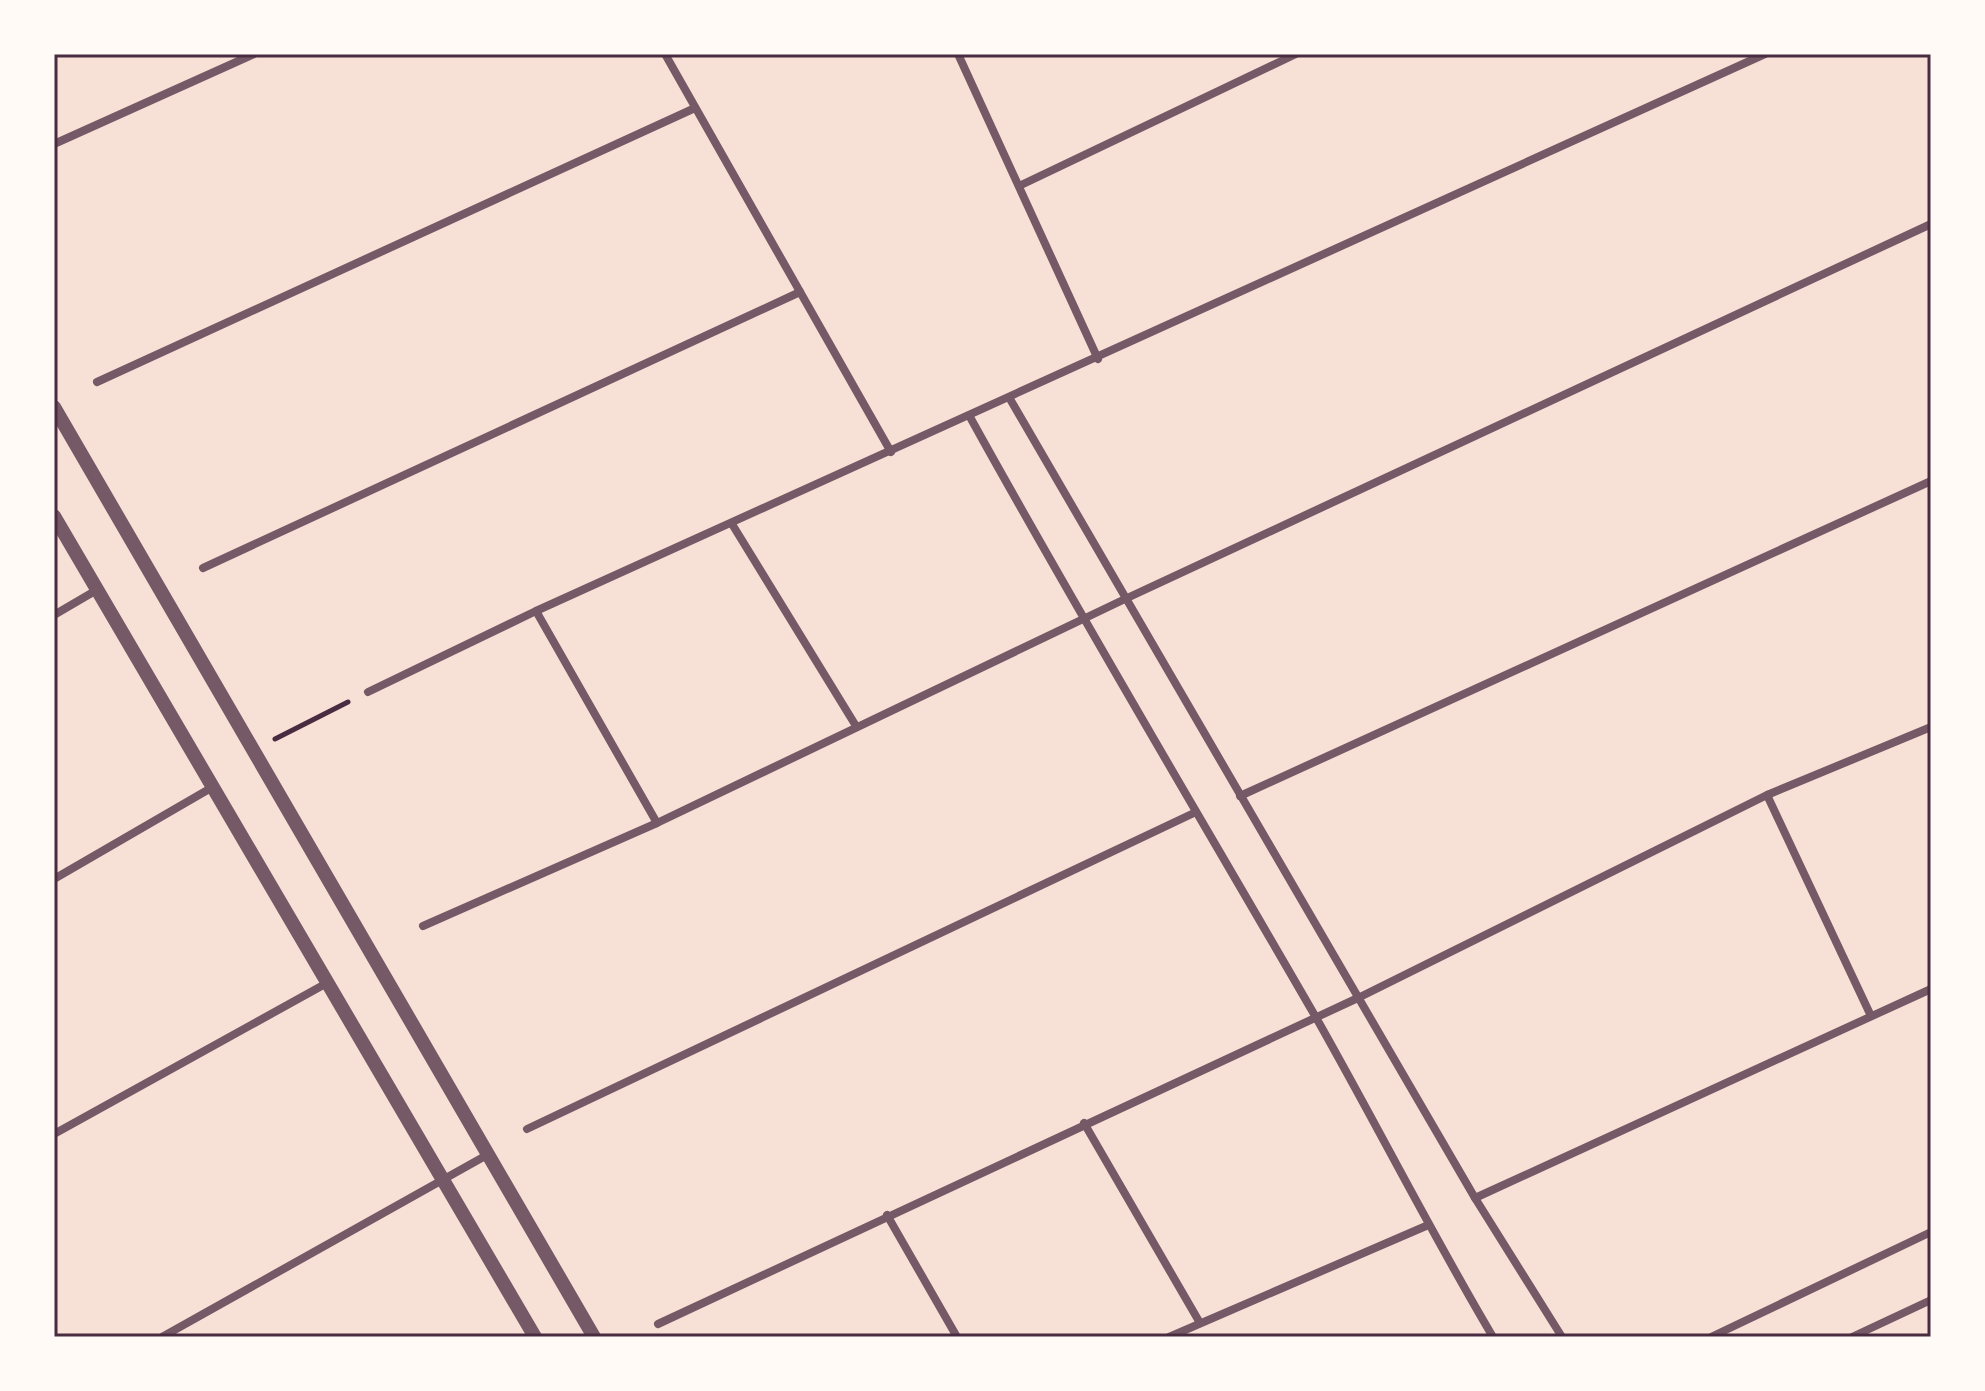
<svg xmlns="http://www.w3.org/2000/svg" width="1985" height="1391" font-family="'IBM Plex Sans',sans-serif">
<rect width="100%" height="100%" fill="#f7e1d7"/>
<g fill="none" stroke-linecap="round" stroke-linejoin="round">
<!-- path -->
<path stroke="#4a2c40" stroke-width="5" d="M275,739L348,702"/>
<!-- minor -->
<g stroke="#755966" stroke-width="8">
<path d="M665,54L891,452"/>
<path d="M958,54L1098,359"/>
<path d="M54,144L254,54"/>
<path d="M1019,186L1296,54"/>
<path d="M97,382L695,108"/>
<path d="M1010,399L1475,1198L1562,1337"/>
<path d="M970,417C1081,618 1199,815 1314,1014C1375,1121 1430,1231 1493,1337"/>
<path d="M732,524L856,726"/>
<path d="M203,568L800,292"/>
<path d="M536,611L657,823"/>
<path d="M54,615L95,591"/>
<path d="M368,692L536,611L1765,54"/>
<path d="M1767,795L1871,1016"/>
<path d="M1240,796L1931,481"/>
<path d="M54,879L211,788"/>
<path d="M423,926L657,823L1125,599L1931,224"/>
<path d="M1084,1123L1200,1323"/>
<path d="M527,1129L1196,812"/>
<path d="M54,1134L327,983"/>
<path d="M1475,1198L1931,989"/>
<path d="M887,1215L957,1337"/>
<path d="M658,1324L1360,997L1767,795L1931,727"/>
<path d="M162,1337L487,1155"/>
<path d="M1169,1337L1426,1226"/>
<path d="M1711,1337L1931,1232"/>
<path d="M1852,1337L1931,1300"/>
</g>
<!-- tertiary -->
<g stroke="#755966" stroke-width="14">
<path d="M54,407L594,1337"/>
<path d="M54,516L535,1337"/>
</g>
</g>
<!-- border -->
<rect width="1985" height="1391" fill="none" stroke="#fffaf5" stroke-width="112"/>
<rect x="56" y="56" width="1873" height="1279" fill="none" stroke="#4a2c40" stroke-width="3"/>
</svg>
